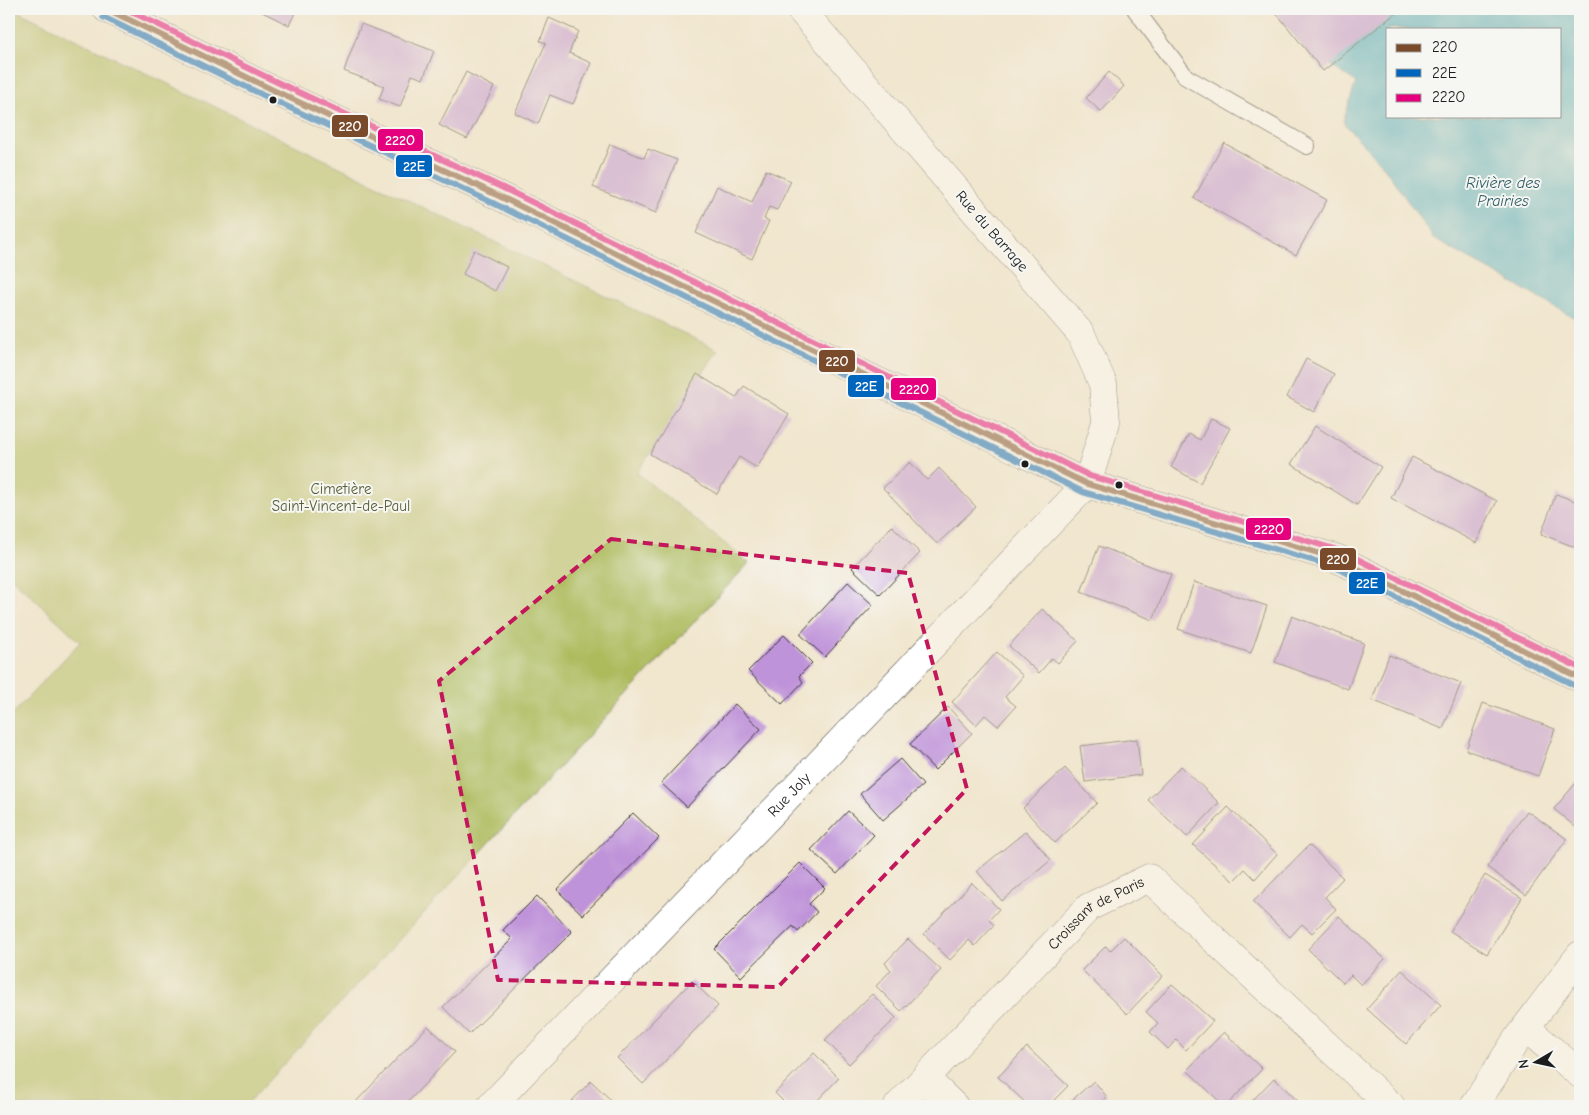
<svg xmlns="http://www.w3.org/2000/svg" width="1589" height="1115" font-family="'Comic Neue',sans-serif">
<rect width="100%" height="100%" fill="#f6f6f2"/>
<filter id="ink" filterUnits="userSpaceOnUse"><feTurbulence type="fractalNoise" baseFrequency=".02" numOctaves="2"/><feDisplacementMap in="SourceGraphic" scale="10" xChannelSelector="R" yChannelSelector="G"/><feConvolveMatrix kernelMatrix="1 2 1 2 8 2 1 2 1" color-interpolation-filters="sRGB"/></filter>
<filter id="wash" filterUnits="userSpaceOnUse"><feTurbulence type="fractalNoise" baseFrequency=".0096" numOctaves="4" result="noise"/><feDisplacementMap in="SourceGraphic" scale="20" xChannelSelector="R" yChannelSelector="G"/><feGaussianBlur stdDeviation="1.12" result="paint"/><feColorMatrix in="noise" values="0 0 0 0 0 0 0 0 0 0 0 0 0 0 0 0 0 1.4 0 .05"/><feComposite in="paint" operator="in"/></filter>
<g filter="url(#wash)">
<rect width="100%" height="100%" fill="#f1e6ce"/>
<!-- green -->
<path fill="#adbb5d" stroke="#646c3c" d="M9,9H13L718,350L637,473L749,563L245,1106H9V718L80,642L9,575Z"/>
<!-- water -->
<path fill="#46adc6" stroke="#316471" fill-rule="evenodd" d="M1273,9H1580V321L1434,239L1383,166L1343,122L1356,82L1330,65L1323,71ZM1388,29H1560V116H1388Z"/>
<g id="blocks">
<!-- building -->
<g fill="#bf93d9">
<path d="M256,9H297L289,25Z"/>
<path d="M1273,9H1401L1323,71Z"/>
<path d="M549,18L578,31L569,53L591,63L573,104L550,95L538,124L515,113L546,43L540,41Z"/>
<path d="M361,24L434,51L423,79L412,75L400,107L379,99L384,86L344,71Z"/>
<path d="M466,72L494,87L467,139L439,125Z"/>
<path d="M1109,72L1124,86L1101,112L1086,98Z"/>
<path d="M1224,143L1327,200L1296,255L1194,198Z"/>
<path d="M610,144L644,158L648,149L677,160L656,213L593,187Z"/>
<path d="M766,170L791,181L777,210L769,207L764,219L769,221L752,259L696,233L717,186L752,202Z"/>
<path d="M474,250L507,267L495,291L463,274Z"/>
<path d="M1306,359L1334,374L1314,412L1287,397Z"/>
<path d="M697,374L736,398L744,386L789,414L757,468L739,457L717,494L650,454Z"/>
<path d="M1211,419L1230,428L1200,483L1171,467L1189,434L1200,440Z"/>
<path d="M1315,426L1381,467L1357,505L1291,464Z"/>
<path d="M1412,457L1497,501L1476,543L1391,498Z"/>
<path d="M910,462L927,480L939,468L976,507L937,544L883,488Z"/>
<path d="M1556,494L1580,503V549L1541,534Z"/>
<path d="M892,526L920,553L880,595L852,568Z"/>
<path d="M1099,546L1171,574L1153,620L1081,592Z"/>
<path d="M848,582L873,605L825,657L800,634Z"/>
<path d="M1194,582L1267,606L1251,653L1178,629Z"/>
<path d="M1042,609L1078,641L1058,663L1052,658L1039,673L1009,646Z"/>
<path d="M1292,616L1364,643L1348,689L1275,662Z"/>
<path d="M784,635L812,663L799,676L803,682L782,704L748,671Z"/>
<path d="M997,652L1023,676L1005,697L1016,706L998,726L985,715L976,725L952,702Z"/>
<path d="M1389,655L1461,683L1443,729L1372,700Z"/>
<path d="M1483,703L1555,729L1538,776L1466,750Z"/>
<path d="M735,704L761,729L687,807L661,783Z"/>
<path d="M948,707L972,733L935,770L910,744Z"/>
<path d="M1137,739L1141,775L1085,782L1080,746Z"/>
<path d="M900,759L923,785L883,820L860,794Z"/>
<path d="M1181,766L1219,803L1187,837L1148,800Z"/>
<path d="M1065,768L1097,803L1055,843L1023,808Z"/>
<path d="M1580,778V831L1554,809Z"/>
<path d="M1228,807L1277,854L1255,879L1245,869L1233,881L1193,845Z"/>
<path d="M848,811L874,835L837,874L811,850Z"/>
<path d="M1527,811L1567,839L1526,895L1487,867Z"/>
<path d="M633,813L659,838L583,915L557,890Z"/>
<path d="M1026,831L1051,860L1002,901L977,871Z"/>
<path d="M1309,845L1343,878L1325,897L1336,909L1312,933L1302,924L1290,937L1253,902Z"/>
<path d="M800,863L825,888L809,904L817,912L798,932L793,926L741,977L714,949Z"/>
<path d="M1485,875L1522,898L1487,954L1450,931Z"/>
<path d="M972,883L999,909L989,920L994,925L975,946L969,940L950,960L924,934Z"/>
<path d="M537,896L572,932L469,1034L443,1007L512,939L503,930Z"/>
<path d="M1339,916L1385,959L1361,985L1351,975L1343,983L1308,949Z"/>
<path d="M1124,937L1163,976L1127,1014L1082,970L1106,946L1110,951Z"/>
<path d="M908,939L941,970L901,1011L876,986L891,970L885,963Z"/>
<path d="M1402,970L1441,1005L1406,1044L1367,1009Z"/>
<path d="M692,981L718,1006L643,1084L617,1058Z"/>
<path d="M1172,984L1213,1021L1186,1050L1176,1040L1168,1049L1150,1032L1158,1023L1146,1012Z"/>
<path d="M872,994L896,1018L849,1064L825,1040Z"/>
<path d="M428,1026L455,1052L404,1106H352Z"/>
<path d="M1224,1032L1262,1069L1226,1106H1224L1187,1070Z"/>
<path d="M1027,1047L1068,1086L1048,1106H1029L998,1077Z"/>
<path d="M814,1053L839,1078L812,1106H788L775,1093Z"/>
<path d="M1274,1078L1303,1106H1249L1248,1105Z"/>
<path d="M591,1081L617,1106H567Z"/>
<path d="M1094,1081L1107,1097L1098,1104L1100,1106H1065Z"/>
</g>
</g>
</g>
<g filter="url(#ink)">
<use href="#blocks" fill-opacity="0" stroke="#3c3a37" stroke-width="1"/>
<g fill="none" stroke-linecap="round" stroke-linejoin="round">
<defs>
<path id="lane" d="M1135,9L1186,77L1307,146"/>
<g id="street">
<path d="M1526,1028L1580,1074"/>
<path d="M925,1078L954,1106"/>
<path id="s1" d="M491,1106L1087,484L1106,422L1103,384L1081,334L800,9"/>
<path id="s2" d="M898,1106L1089,907L1149,878L1391,1106"/>
<path d="M1474,1106L1517,1039L1580,955"/>
</g>
<path id="secondary" d="M107,9L275,91L497,195L1087,484L1338,559L1580,678"/>
</defs>
<!-- lane casing -->
<use href="#lane" stroke="#3c3a37" stroke-width="18"/>
<!-- street casing -->
<use href="#street" stroke="#3c3a37" stroke-width="29"/>
<!-- secondary casing -->
<use href="#secondary" stroke="#3c3a37" stroke-width="29"/>
<!-- lane -->
<use href="#lane" stroke="#fff" stroke-width="16"/>
<!-- street -->
<use href="#street" stroke="#fff" stroke-width="28"/>
<!-- secondary -->
<use href="#secondary" stroke="#fff" stroke-width="28"/>
<defs>
<path id="bus-1" d="M107,9L275,91L497,195L1087,484L1338,559L1580,678"/>
<path id="bus-2" d="M103,17L271,99L493,203L1083,492L1335,567L1576,686"/>
<path id="bus-3" d="M126,9L279,83L501,187L1090,476L1341,551L1580,668"/>
</defs>
<!-- bus-1 casing -->
<use href="#bus-1" stroke="#f6f6f2" stroke-width="10"/>
<!-- bus-2 casing -->
<use href="#bus-2" stroke="#f6f6f2" stroke-width="10"/>
<!-- bus-3 casing -->
<use href="#bus-3" stroke="#f6f6f2" stroke-width="10"/>
<!-- bus-1 -->
<use href="#bus-1" stroke="#7a4b2a" stroke-width="6"/>
<!-- bus-2 -->
<use href="#bus-2" stroke="#0065bd" stroke-width="6"/>
<!-- bus-3 -->
<use href="#bus-3" stroke="#e5007d" stroke-width="6"/>
</g>
</g>
<!-- marked area -->
<path d="M0 0H1589V1115H0ZM611,539L908,573L967,789L778,987L498,980L439,681Z" fill="#f1e6ce" fill-opacity=".55" fill-rule="evenodd"/>
<path fill="none" stroke="#c2185b" stroke-width="4" stroke-dasharray="10 6" stroke-linejoin="round" d="M611,539L908,573L967,789L778,987L498,980L439,681Z"/>
<!-- markers -->
<g fill="#1c1c1c" stroke="#f6f6f2" stroke-width="2">
<circle cx="273" cy="100" r="4.5"/>
<circle cx="1025" cy="464" r="4.5"/>
<circle cx="1119" cy="485" r="4.5"/>
</g>
<g text-anchor="middle" stroke-width="4" stroke-linejoin="round" paint-order="stroke">
<!-- street labels -->
<g font-size="15" fill="#1c1c1c" stroke="#f6f6f2">
<text transform="translate(992 231) rotate(49)" y="5">Rue du Barrage</text>
<text dy="5" stroke="none"><textPath href="#s1" startOffset="431">Rue Joly</textPath></text>
<text dy="5" stroke="none"><textPath href="#s2" startOffset="278">Croissant de Paris</textPath></text>
</g>
<!-- park labels -->
<g font-size="15" fill="#565c36" stroke="#f6f6f2">
<text x="341" y="494">Cimetière<tspan x="341" dy="17">Saint-Vincent-de-Paul</tspan></text>
</g>
<!-- water labels -->
<g font-size="16" font-style="italic" fill="#2f5d68" stroke="#f6f6f2">
<text x="1503" y="188">Rivière des<tspan x="1503" dy="18">Prairies</tspan></text>
</g>
</g>
<g stroke="#f6f6f2" stroke-width="2">
<rect x="331" y="114" width="38" height="24" rx="5" fill="#7a4b2a"/>
<rect x="377" y="128" width="47" height="24" rx="5" fill="#e5007d"/>
<rect x="395" y="154" width="38" height="24" rx="5" fill="#0065bd"/>
<rect x="818" y="349" width="38" height="24" rx="5" fill="#7a4b2a"/>
<rect x="847" y="374" width="38" height="24" rx="5" fill="#0065bd"/>
<rect x="890" y="377" width="47" height="24" rx="5" fill="#e5007d"/>
<rect x="1245" y="517" width="47" height="24" rx="5" fill="#e5007d"/>
<rect x="1319" y="547" width="38" height="24" rx="5" fill="#7a4b2a"/>
<rect x="1348" y="571" width="38" height="24" rx="5" fill="#0065bd"/>
</g>
<g font-size="14" text-anchor="middle" font-weight="bold" fill="#fff">
<text x="350" y="131">22O</text>
<text x="400" y="145">222O</text>
<text x="414" y="171">22E</text>
<text x="837" y="366">22O</text>
<text x="866" y="391">22E</text>
<text x="914" y="394">222O</text>
<text x="1269" y="534">222O</text>
<text x="1338" y="564">22O</text>
<text x="1367" y="588">22E</text>
</g>
<!-- margin -->
<rect width="1589" height="1115" fill="none" stroke="#f6f6f2" stroke-width="30"/>
<!-- legend -->
<rect x="1386" y="28" width="175" height="90" fill="#f6f6f2" stroke="#9f9f9c"/>
<rect x="1396" y="44" width="25" height="8" fill="#7a4b2a" stroke="#9f9f9c"/>
<text x="1432" y="52" font-size="15" fill="#1c1c1c">22O</text>
<rect x="1396" y="69" width="25" height="8" fill="#0065bd" stroke="#9f9f9c"/>
<text x="1432" y="78" font-size="15" fill="#1c1c1c">22E</text>
<rect x="1396" y="94" width="25" height="8" fill="#e5007d" stroke="#9f9f9c"/>
<text x="1432" y="102" font-size="15" fill="#1c1c1c">222O</text>
<!-- north arrow -->
<g transform="translate(1536 1062) rotate(261)" stroke="#f6f6f2" stroke-width="4" paint-order="stroke">
<path d="M0-4L9 19L0 12L-9 19Z" fill="#1c1c1c"/>
<text y="-8" font-size="14" font-weight="bold" text-anchor="middle" fill="#1c1c1c">N</text>
</g>
</svg>
